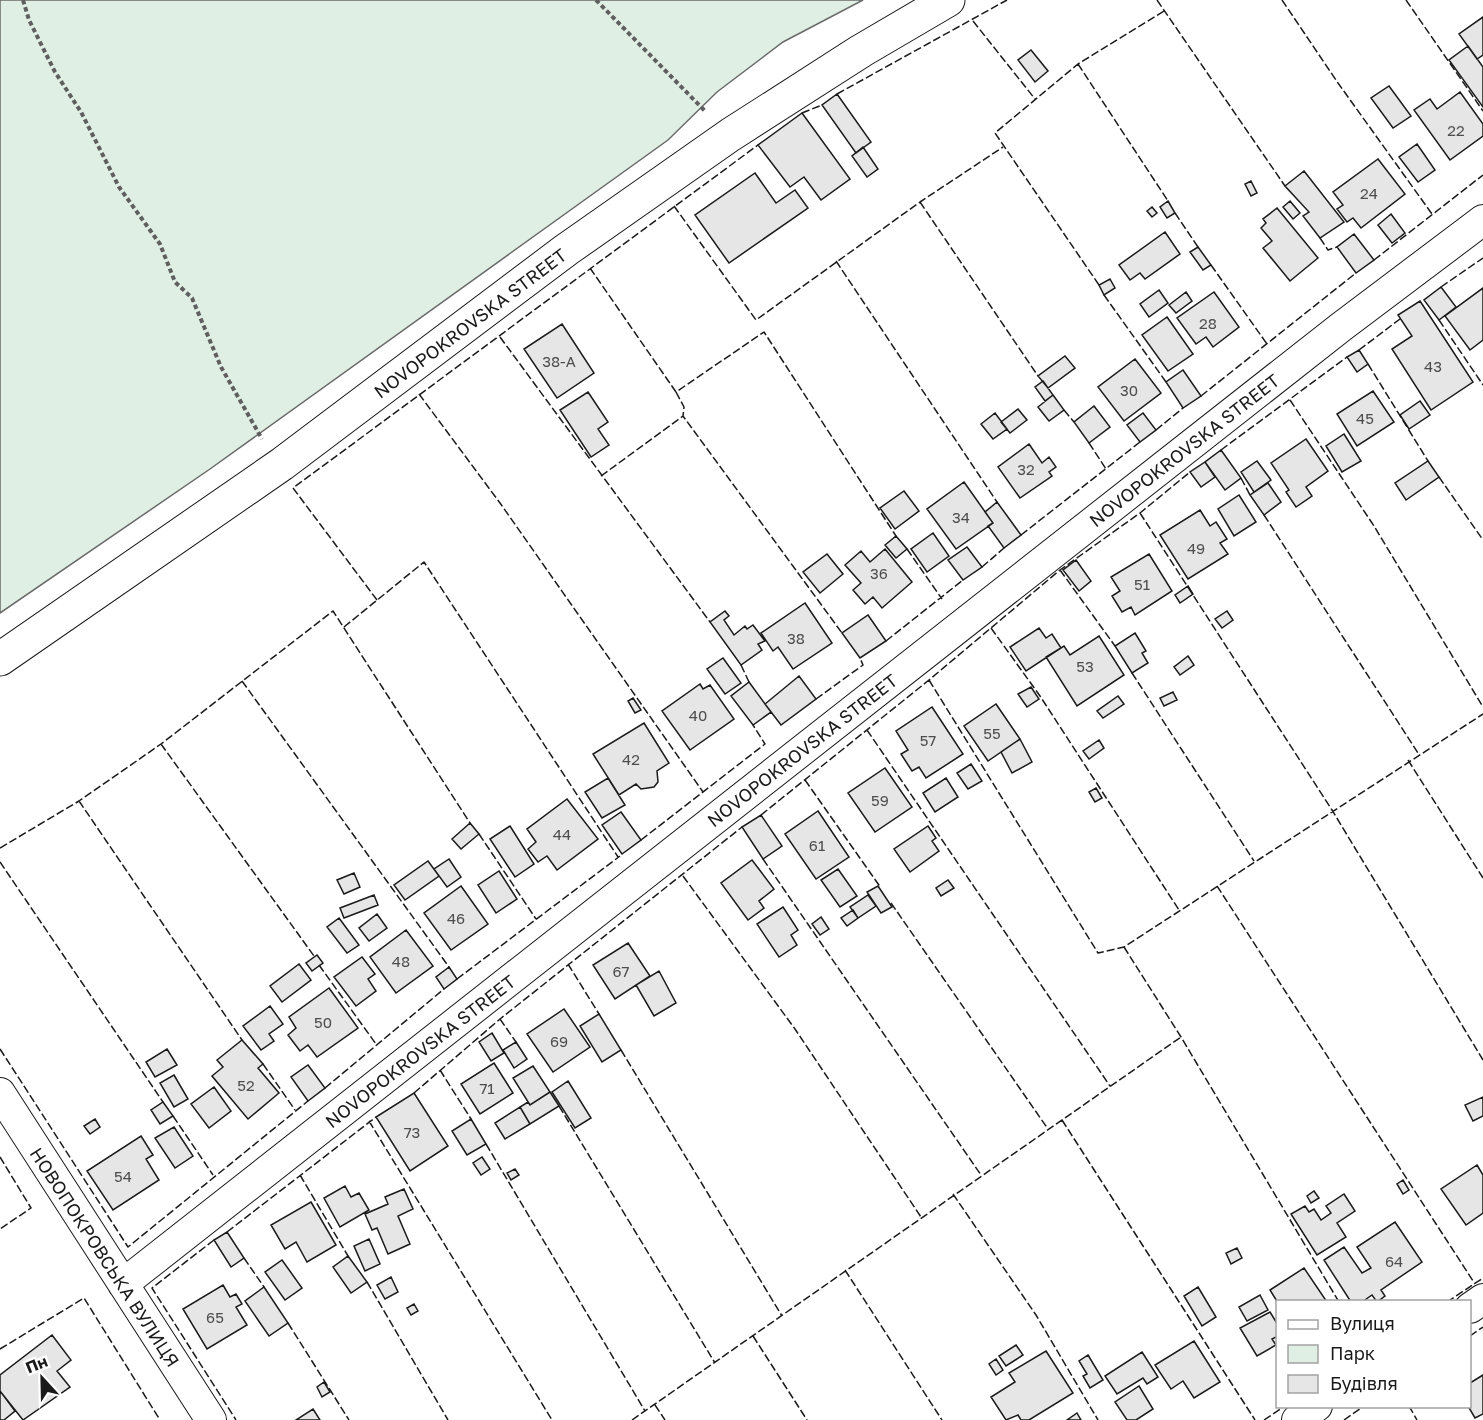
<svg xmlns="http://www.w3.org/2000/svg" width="1483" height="1420" viewBox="0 0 1483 1420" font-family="'Golos Text',sans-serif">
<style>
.green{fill:#e0efe3;stroke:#6a6a6a;stroke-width:1.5}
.building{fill:#e6e6e6;stroke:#1a1a1a;stroke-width:1.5}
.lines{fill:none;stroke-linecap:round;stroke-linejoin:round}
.minor-casing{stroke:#1a1a1a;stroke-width:32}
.tertiary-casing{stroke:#1a1a1a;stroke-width:35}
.path{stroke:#5f5f5f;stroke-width:4;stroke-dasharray:4.5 3;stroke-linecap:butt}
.minor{stroke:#fff;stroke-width:30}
.tertiary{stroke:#fff;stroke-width:33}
.fence{stroke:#1a1a1a;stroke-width:1.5;stroke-dasharray:8 3;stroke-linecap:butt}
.labels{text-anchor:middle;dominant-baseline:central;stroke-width:4.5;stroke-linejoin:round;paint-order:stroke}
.number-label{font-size:15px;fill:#4d4d4d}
.street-label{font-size:18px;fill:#1a1a1a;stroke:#fff}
</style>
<rect width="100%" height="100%" fill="#fff"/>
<path class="green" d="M0 0H863L783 42 717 92 668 140 210 469 0 613Z"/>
<path class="building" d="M1483 17V55L1477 59 1459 34Z
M1468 46 1483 67V107L1449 60Z
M1031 50 1048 71 1035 82 1018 60Z
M1389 86 1411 116 1393 128 1371 98Z
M1460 92 1483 124V136L1450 160 1414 110 1430 99 1437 109Z
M837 94 871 142 856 153 822 105Z
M802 113 850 179 821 200 804 177 790 187 758 145Z
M1417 144 1435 170 1418 182 1399 157Z
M863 147 878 169 867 177 852 156Z
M1378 159 1405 194 1361 228 1353 218 1347 222 1337 209 1343 205 1333 192Z
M1304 171 1344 222 1320 238 1303 216 1309 212 1285 186Z
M755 173 776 203 795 190 808 208 729 263 695 215Z
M1251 181 1257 193 1251 196 1245 184Z
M1168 201 1175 213 1167 218 1160 207Z
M1290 201 1300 213 1293 219 1283 207Z
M1152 207 1157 213 1152 217 1147 211Z
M1277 208 1318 258 1290 281 1263 248 1272 241 1261 228 1266 223 1263 219Z
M1391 214 1405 233 1392 243 1378 225Z
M1165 232 1180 254 1145 279 1140 273 1130 280 1119 265Z
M1354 234 1374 260 1356 273 1337 247Z
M1198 247 1211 265 1203 270 1190 252Z
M1110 279 1115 288 1104 295 1099 285Z
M1441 287 1456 307 1439 320 1424 300Z
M1483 288V340L1470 350 1445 316Z
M1159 290 1168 303 1149 317 1140 304Z
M1186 292 1192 301 1176 313 1169 305Z
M1214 292 1239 327 1213 347 1206 337 1196 344 1177 318Z
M1420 301 1473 382 1431 410 1392 349 1412 336 1398 315Z
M1167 317 1193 354 1168 371 1142 335Z
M562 324 594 373 557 398 524 349Z
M1359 350 1368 364 1357 372 1347 357Z
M1065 356 1075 368 1048 388 1038 376Z
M1135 359 1161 393 1124 421 1098 387Z
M1183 370 1201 396 1183 408 1166 382Z
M1043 381 1053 395 1045 401 1035 387Z
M1373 391 1394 422 1357 446 1337 414Z
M588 392 608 422 598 429 609 445 591 457 560 410Z
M1053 395 1064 410 1049 421 1038 407Z
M1420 401 1430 415 1409 429 1400 415Z
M1094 406 1110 427 1089 443 1074 422Z
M1018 409 1027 420 1010 433 1001 422Z
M995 413 1007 429 993 439 981 424Z
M1143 413 1156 430 1140 442 1127 425Z
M1344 434 1361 461 1342 472 1326 446Z
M1306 439 1328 471 1306 487 1312 496 1296 507 1286 492 1289 490 1271 463Z
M1029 444 1042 463 1049 457 1056 467 1049 472 1052 476 1020 498 998 467Z
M1221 450 1241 478 1225 490 1205 462Z
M1257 461 1271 480 1254 492 1241 472Z
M1428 461 1439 477 1406 500 1395 483Z
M1205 462 1215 477 1201 487 1190 472Z
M964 482 993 523 956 549 927 509Z
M1268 483 1281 502 1264 515 1250 495Z
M904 491 919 511 895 529 880 508Z
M1239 495 1256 522 1234 536 1218 509Z
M997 502 1021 535 1004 548 988 526 993 523 985 512Z
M1200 510 1210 526 1216 522 1227 539 1220 543 1228 554 1188 579 1160 535Z
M933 533 949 556 927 572 911 549Z
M896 536 907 549 896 558 885 545Z
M967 547 982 567 963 580 948 560Z
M885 549 912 582 882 608 873 597 865 604 853 590 861 583 845 565 861 551 870 562Z
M827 554 843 574 820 593 803 572Z
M1149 554 1172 591 1135 615 1131 607 1122 612 1112 596 1120 591 1111 577Z
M1076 560 1091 581 1079 591 1063 570Z
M1188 586 1193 594 1180 603 1175 595Z
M805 603 832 643 793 669 778 647 773 651 761 633Z
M725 611 729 616 724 620 734 635 745 626 747 629 753 625 765 641 758 644 762 650 741 665 710 622Z
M1227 611 1233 620 1222 628 1215 619Z
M868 615 886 641 860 658 842 633Z
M1039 628 1046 638 1052 634 1061 648 1026 671 1010 647Z
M1135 633 1146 651 1142 653 1148 663 1132 673 1115 646Z
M1099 636 1124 675 1077 706 1046 657 1064 646 1070 655Z
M1188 656 1194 665 1180 675 1174 667Z
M723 658 741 683 725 694 707 669Z
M799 676 816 699 781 725 765 704Z
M749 682 771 712 753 725 731 696Z
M700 684 703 689 710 685 734 719 690 750 662 711Z
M1031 687 1039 699 1027 707 1018 694Z
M1173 692 1177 700 1164 706 1160 698Z
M1118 696 1124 704 1103 718 1097 711Z
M633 698 641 710 635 713 628 701Z
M996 704 1020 739 988 761 964 726Z
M932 707 963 754 926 778 919 767 912 771 901 754 908 750 896 731Z
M644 723 669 763 657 771 658 782 654 787 641 789 636 784 619 795 593 754Z
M1020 739 1032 762 1012 773 1001 752Z
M1099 740 1104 748 1089 759 1083 751Z
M971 764 982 781 968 789 957 773Z
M885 768 912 807 875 832 848 793Z
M608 778 625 805 602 818 585 792Z
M946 778 958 797 935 812 923 793Z
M1096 788 1102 798 1095 802 1089 792Z
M567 799 598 839 557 870 547 856 538 862 528 849 536 842 527 829Z
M818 811 849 857 816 879 785 834Z
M621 812 641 840 622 854 602 825Z
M761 815 782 846 763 859 742 827Z
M470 823 479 834 461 849 452 839Z
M510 826 534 864 515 877 490 839Z
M928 826 936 838 932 841 939 851 910 872 894 849Z
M449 859 461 877 447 887 434 869Z
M752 860 774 889 759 901 764 908 748 920 721 883Z
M428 861 439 876 405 900 394 885Z
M838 869 857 896 840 907 821 880Z
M499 871 517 899 496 913 478 885Z
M354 873 360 887 344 894 337 880Z
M948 880 954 888 941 896 936 888Z
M461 886 488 924 451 950 424 913Z
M878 886 892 907 881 913 867 892Z
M374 895 378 905 344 918 340 908Z
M868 895 876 906 858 918 850 907Z
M783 907 798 930 791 935 797 945 779 957 757 924Z
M853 910 858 918 847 926 841 918Z
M377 914 387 928 369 941 359 928Z
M821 917 829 929 820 935 812 924Z
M339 918 359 945 347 953 327 927Z
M406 930 433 966 396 993 370 957Z
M628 943 650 976 615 999 593 965Z
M317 955 323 963 312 971 306 963Z
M362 957 375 974 368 979 376 991 356 1006 334 977Z
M299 964 311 980 282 1002 270 986Z
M449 967 457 979 444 989 436 977Z
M659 971 676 1003 654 1016 636 985Z
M329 988 358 1028 317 1057 308 1045 300 1051 288 1035 296 1028 289 1017Z
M270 1006 283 1024 269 1034 274 1041 261 1050 243 1026Z
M564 1009 590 1047 553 1072 527 1034Z
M599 1014 621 1050 602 1062 580 1026Z
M492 1033 504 1053 491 1061 479 1042Z
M242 1040 263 1064 258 1068 279 1093 248 1119 212 1076 223 1067 217 1060Z
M516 1042 527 1059 514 1068 503 1050Z
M167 1049 177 1065 155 1077 146 1062Z
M494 1063 513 1093 480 1114 461 1084Z
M308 1065 325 1088 308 1101 291 1077Z
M533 1066 550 1092 530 1105 513 1078Z
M174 1075 188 1099 174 1107 160 1083Z
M568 1081 591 1118 575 1128 552 1092Z
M214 1087 231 1111 209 1128 191 1104Z
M550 1092 559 1106 530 1124 520 1107 528 1102 530 1105Z
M414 1093 448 1146 410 1171 376 1117Z
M1483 1097V1116L1473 1121 1465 1105Z
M163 1102 173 1116 160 1124 151 1110Z
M520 1107 530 1124 505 1139 495 1123Z
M95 1119 100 1127 90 1134 84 1126Z
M471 1119 486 1144 467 1155 452 1131Z
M174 1127 193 1156 175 1168 155 1138Z
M141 1136 153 1155 146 1159 159 1180 113 1210 87 1171Z
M482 1157 490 1169 481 1175 473 1163Z
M1477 1165 1483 1175V1213L1466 1225 1441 1189Z
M515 1169 519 1175 511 1180 507 1173Z
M1403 1180 1409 1190 1403 1194 1397 1184Z
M345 1186 351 1197 359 1193 369 1210 340 1227 324 1198Z
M404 1189 413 1209 398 1216 410 1244 388 1254 377 1228 372 1230 365 1214 388 1204 385 1197Z
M1314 1191 1319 1198 1311 1203 1307 1196Z
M1344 1194 1355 1211 1337 1223 1346 1237 1317 1255 1291 1214 1305 1206 1309 1212 1314 1209 1321 1220 1331 1213 1326 1206Z
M311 1202 336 1245 307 1262 296 1242 285 1249 271 1225Z
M1395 1222 1422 1262 1381 1290 1385 1296 1377 1302 1372 1295 1362 1302H1351L1324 1260 1344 1247 1362 1273 1371 1268 1357 1247Z
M227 1232 244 1258 231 1267 214 1240Z
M369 1239 380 1264 365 1271 354 1246Z
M1237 1248 1242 1258 1231 1264 1226 1253Z
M348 1256 367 1282 351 1293 333 1267Z
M282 1260 302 1288 285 1300 265 1272Z
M1304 1268 1327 1302 1278 1303 1270 1290Z
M391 1277 398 1292 385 1299 377 1285Z
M223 1285 230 1297 236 1294 242 1304 236 1307 247 1325 207 1349 183 1309Z
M264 1287 288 1323 269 1336 245 1301Z
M1198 1287 1216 1317 1202 1326 1184 1296Z
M1260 1295 1268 1310 1247 1321 1239 1307Z
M414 1304 418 1311 411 1315 407 1308Z
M1270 1312 1278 1325V1336L1272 1339 1276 1345 1257 1356 1240 1328Z
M52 1335 71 1360 57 1371 70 1387 23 1420 0 1391V1375Z
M1194 1341 1220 1382 1194 1398 1183 1381 1171 1389 1155 1365Z
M1016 1345 1023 1355 1006 1366 999 1356Z
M1046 1351 1073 1393 1029 1420H1021L1018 1415 1006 1420 991 1397 1015 1382 1009 1373Z
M1142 1352 1158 1377 1147 1384 1143 1378 1117 1394 1105 1376Z
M1088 1355 1103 1380 1090 1388 1083 1376 1087 1374 1079 1361Z
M996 1359 1003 1370 996 1375 989 1364Z
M1483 1375V1414L1475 1418 1468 1406 1470 1383Z
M324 1382 330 1392 322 1397 317 1387Z
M1139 1386 1153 1409 1136 1420H1127L1115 1402Z
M0 1391 15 1411 4 1420H0Z
M313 1409 320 1420H296Z
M1077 1413 1081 1420H1067Z"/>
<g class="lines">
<g class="minor-casing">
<path id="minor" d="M0 1093 211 1420
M123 1284 1341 327 1483 220
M1470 1308 1483 1299
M1297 1420 1317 1406"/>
</g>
<g class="tertiary-casing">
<path id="tertiary" d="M0 659 282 464 566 250 730 135 861 51 948 0"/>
</g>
<path class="path" d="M23 0 29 20 55 72 81 112 119 187 160 244 175 282 192 298 221 367 262 439
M596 0 705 111"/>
<use href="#minor" class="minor"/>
<use href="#tertiary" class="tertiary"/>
<path class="fence" d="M1157 0 1285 186
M1282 0 1338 83 1432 214
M1406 0 1483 111
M973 21 1035 99
M1078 64 1168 201
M837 94 1007 0
M802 113 822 105
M920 202 1038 376
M674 206 756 320 920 202 1003 147
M1175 213 1198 247
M1320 238 1328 250 1337 247
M1374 260 1483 175
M836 261 997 502
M1211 265 1267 344
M590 268 676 392 764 332 896 536
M1099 285 995 133 1078 64 1164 11
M1441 287 1483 258
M1104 295 1166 382
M1439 320 1483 385
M500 337 710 622
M1359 350 1400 319
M1368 364 1428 461
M676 392 684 407 683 416 842 633
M419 394 500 503 703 792
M1201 396 1356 273
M1290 400 1374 526 1483 707
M1064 410 1074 422
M1156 430 1183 408
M1089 443 1106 469
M1221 450 1347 357
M601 476 683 416
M1439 477 1483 540
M1241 478 1250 495
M1140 513 1332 810 1483 1060
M1264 515 1418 753
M1021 535 1140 442
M907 549 942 599
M982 567 1004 548
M1060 570 1115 646
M377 600 293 488 758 145
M344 627 424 562 618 857
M991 628 1040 696 1179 910
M886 641 963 580
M741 665 749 682
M1132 673 1254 861
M929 680 1098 953 1124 947 1483 714
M242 681 449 967
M816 699 863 665 860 658
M867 730 1110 1086
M161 744 314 956
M1408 760 1483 878
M805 780 881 888
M79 801 242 1040
M761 815 929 680 1060 570 1140 513 1190 472
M479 834 536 919
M641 840 765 744 753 725
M0 848 79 801 161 744 333 611 470 823
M763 859 981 1175
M0 862 163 1102
M683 876 795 1029 921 1217
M1217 886 1475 1284
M891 903 1048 1129
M1124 947 1181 1037 1339 1302
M568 964 599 1014
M319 965 376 1044
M457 979 620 856
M500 1019 516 1042
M0 1049 128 1247 308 1101
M621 1050 782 1316
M263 1064 295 1110
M440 1070 471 1119
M325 1088 444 989
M414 1093 500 1019 742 827
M559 1106 715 1363
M173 1116 213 1175
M1062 1120 1255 1420
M369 1121 552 1420
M486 1144 645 1411
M0 1157 31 1208 0 1229
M300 1175 348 1256
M953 1194 1036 1315 1098 1420
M227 1232 376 1117
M214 1240 152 1288 236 1420
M244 1258 264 1287
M845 1270 942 1420
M367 1282 448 1420
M1447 1302 1483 1278
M288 1323 349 1420
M753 1336 807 1420
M1470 1336 1483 1327
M0 1349 84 1298 160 1420
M655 1405 665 1420
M1409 1406 1417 1420
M632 1420 1181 1037
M1264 1420 1285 1406
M1344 1420 1364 1406"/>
</g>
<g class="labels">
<g class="number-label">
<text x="1456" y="130">22</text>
<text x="1369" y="193">24</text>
<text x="1208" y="323">28</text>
<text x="559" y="361">38-А</text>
<text x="1433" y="366">43</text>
<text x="1129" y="390">30</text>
<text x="1365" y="418">45</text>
<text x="1026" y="469">32</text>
<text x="961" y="517">34</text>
<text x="1196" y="548">49</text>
<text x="879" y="573">36</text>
<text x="1142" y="584">51</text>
<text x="796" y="638">38</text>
<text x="1085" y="666">53</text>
<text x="698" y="715">40</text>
<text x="992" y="733">55</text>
<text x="928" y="740">57</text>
<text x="631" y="759">42</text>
<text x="880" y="800">59</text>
<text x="562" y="834">44</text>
<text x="817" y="845">61</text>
<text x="456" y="918">46</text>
<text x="401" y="961">48</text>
<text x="621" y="971">67</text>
<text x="323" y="1022">50</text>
<text x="559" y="1041">69</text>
<text x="246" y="1085">52</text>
<text x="487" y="1088">71</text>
<text x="412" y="1132">73</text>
<text x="123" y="1176">54</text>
<text x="1394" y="1261">64</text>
<text x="215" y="1317">65</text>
</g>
<g class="street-label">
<text transform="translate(470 323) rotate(-37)">NOVOPOKROVSKA STREET</text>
<text transform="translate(1184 450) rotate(-38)">NOVOPOKROVSKA STREET</text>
<text transform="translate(802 750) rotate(-38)">NOVOPOKROVSKA STREET</text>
<text transform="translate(420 1051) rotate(-38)">NOVOPOKROVSKA STREET</text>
<text transform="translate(105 1257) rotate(57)">НОВОПОКРОВСЬКА ВУЛИЦЯ</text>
</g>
</g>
<rect x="1276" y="1300" width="195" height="108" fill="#ffffff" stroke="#a3a3a3" stroke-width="1.5"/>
<rect x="1288" y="1320" width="30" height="9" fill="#ffffff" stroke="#a3a3a3" stroke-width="1.5"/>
<text x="1330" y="1330" font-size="18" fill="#1a1a1a">Вулиця</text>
<rect x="1288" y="1345" width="30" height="18" fill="#e0efe3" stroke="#a3a3a3" stroke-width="1.5"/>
<text x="1330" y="1360" font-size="18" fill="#1a1a1a">Парк</text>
<rect x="1288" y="1375" width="30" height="18" fill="#e6e6e6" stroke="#a3a3a3" stroke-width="1.5"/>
<text x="1330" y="1390" font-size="18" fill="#1a1a1a">Будівля</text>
<g transform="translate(42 1378) rotate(338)" stroke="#ffffff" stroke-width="4.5" paint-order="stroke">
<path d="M0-4.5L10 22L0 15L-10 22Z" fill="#1a1a1a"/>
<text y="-9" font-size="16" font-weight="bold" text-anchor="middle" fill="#1a1a1a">Пн</text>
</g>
</svg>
